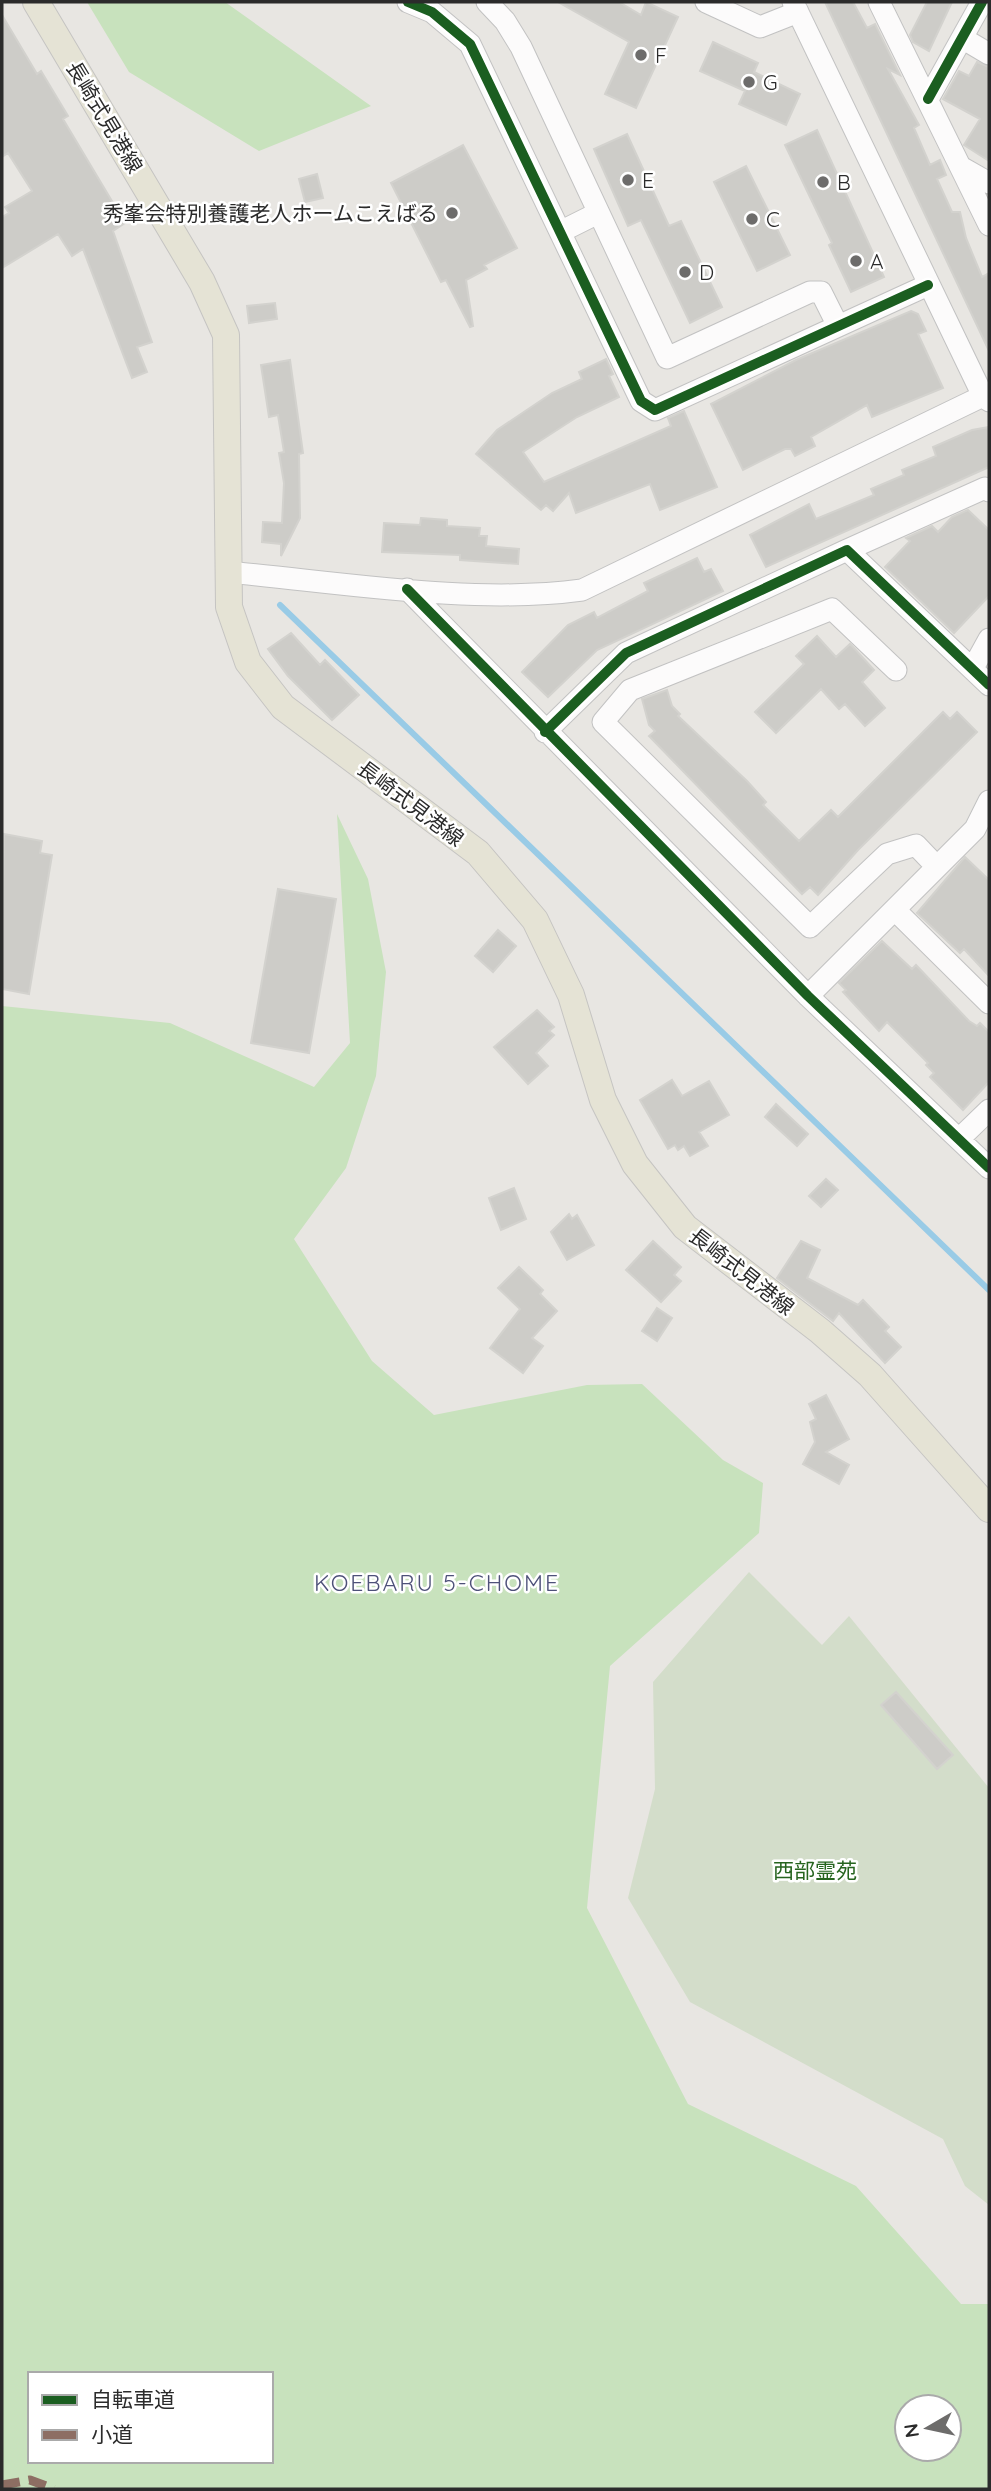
<svg xmlns="http://www.w3.org/2000/svg" width="991" height="2491" viewBox="0 0 991 2491" font-family="Quicksand,'Noto Sans JP',sans-serif">
<style>
.green{fill:#c8e2bd;fill-rule:evenodd}
.cemetery{fill:#d3ddca}
.lines{fill:none;stroke-linecap:round;stroke-linejoin:round}
.stream{stroke:#99cbe6;stroke-width:6}
.building{fill:#cdccc8;stroke:#d3d2ce;stroke-width:2}
.minor-casing{stroke:#c2c2c2;stroke-width:23}
.major-casing{stroke:#c5c4c2;stroke-width:28}
.minor{stroke:#fcfbfb;stroke-width:21}
.major{stroke:#e5e3d5;stroke-width:26}
.quiet{stroke:#8d6e63;stroke-width:9;stroke-dasharray:18 9;stroke-linecap:butt}
.cycleway-casing{stroke:#fff;stroke-width:15}
.cycleway{stroke:#1b5e20;stroke-width:10}
.poi-dot{fill:#6d6c6b;stroke:#fff;stroke-width:2.5}
.labels{text-anchor:middle;dominant-baseline:central;stroke-width:5;stroke-linejoin:round;paint-order:stroke}
.poi-label{font-size:21px;fill:#2b2b2b;stroke:#fff;text-anchor:start}
.street-label{font-size:21px;fill:#2b2b2b;stroke:#fff}
.park-label{font-size:21px;fill:#26641f;stroke:#fff}
.neighbourhood-label{font-size:23px;letter-spacing:2px;fill:#4e5179;stroke:#fff}
</style>
<rect width="100%" height="100%" fill="#e8e6e2"/>
<path class="green" d="M87 2H225L371 106 259 151 129 72Z
M337 814 368 879 386 972 376 1076 346 1168 294 1239 372 1361 434 1415 587 1385 642 1384 723 1460 763 1483 759 1533 610 1666 587 1908 688 2104 856 2186 961 2304H989V2489H2V1006L170 1023 314 1087 350 1043ZM30 2374H271V2461H30ZM907 2407H949V2449H907Z"/>
<path class="cemetery" d="M749 1572 822 1645 849 1616 989 1788V2205L965 2186 943 2139 690 2002 628 1898 655 1789 653 1682Z"/>
<g class="lines">
<path class="stream" d="M280 605 989 1290"/>
</g>
<path class="building" d="M558 2H619L641 15 646 2 678 17 636 108 605 94 629 42Z
M825 2H853L867 28 875 24 900 75 888 69 919 125 914 128 930 165 940 160 946 175 937 179 952 212H960L966 238 982 277 989 273V351Z
M927 2H952L929 51 913 42 910 35Z
M2 15 37 74 41 71 68 116 63 119 125 223 113 231 152 342 137 347 147 372 132 378 83 249 72 256 58 234 2 268V217L9 213 5 207 32 191 8 153 2 157Z
M713 42 758 63 754 72 800 94 786 125 739 104 745 91 700 71Z
M977 62 989 67V161L964 145 980 119 943 99 959 71 969 76Z
M817 130 884 277 851 292 829 245 832 243 785 145Z
M627 134 669 226 681 221 722 307 690 323 641 220 628 226 594 149Z
M463 145 517 248 484 265 487 269 466 280 473 326 470 327 446 280 441 282 391 183Z
M746 166 790 255 757 271 714 182Z
M317 174 323 198 305 202 299 179Z
M275 303 277 319 249 323 247 306Z
M911 311 918 314 926 331 918 334 943 388 872 417 867 405 811 437 815 446 795 456 791 449H785L743 470 711 404 796 360Z
M606 359 613 374 609 376 619 397 577 417 523 452 544 482 671 426 668 418 684 411 717 487 660 510 650 484 576 513 569 493 553 511 546 505 541 510 476 454 497 430 552 393 582 379 579 372Z
M290 360 303 453 299 454 300 518 281 556V544L262 542 263 522 282 523 284 483 279 453 284 452 278 415 269 417 261 365Z
M989 427V467L766 567 750 535 809 504 816 519 874 495 871 489 904 475 902 470 936 456 933 447 972 430Z
M968 510 989 530V596L954 633 885 567 910 541 906 538 932 526 938 532 952 517Z
M421 518 447 520V526L480 528 479 536H487L486 546 519 549 518 564 460 560V555L382 552 384 523 420 525Z
M697 558 704 572 711 569 723 591 597 650 548 697 522 672 568 625 594 612 597 618 648 591 644 583Z
M291 633 320 665 325 660 359 695 332 720 288 676 268 649Z
M817 636 836 657 850 644 853 647 874 670 862 682 885 708 865 726 845 704 839 709 821 689 776 733 755 712 804 664 796 656Z
M667 690 672 706 680 714 678 716 747 781 766 802 763 805 799 841 831 810 838 817 943 712 950 719 957 712 977 732 858 850 818 895 810 887 802 894 649 736 655 731 649 725 642 699Z
M4 834 42 841 40 853 52 855 29 994 2 989Z
M965 857 989 880V976L964 949 960 953 917 913Z
M278 889 336 899 309 1053 251 1043Z
M498 930 516 946 493 972 475 956Z
M882 941 912 969 916 965 969 1021 977 1026 980 1023 989 1032V1082L963 1110 930 1077 934 1073 926 1065 928 1063 887 1022 879 1031 843 992 846 990 839 983Z
M537 1010 554 1027 549 1031 554 1035 536 1053 548 1066 528 1084 494 1047Z
M672 1080 682 1096 709 1081 729 1115 699 1132 708 1146 690 1156 684 1146 678 1150 675 1145 668 1149 640 1100Z
M776 1104 808 1134 797 1146 765 1117Z
M826 1179 838 1190 821 1207 809 1196Z
M514 1188 526 1219 501 1230 489 1198Z
M569 1214 572 1219 577 1215 594 1245 567 1260 551 1232Z
M653 1241 681 1267 674 1275 681 1281 661 1302 626 1270Z
M801 1241 820 1250 807 1278 858 1305 863 1300 889 1327 885 1331 901 1347 885 1363 839 1313 833 1321 777 1278Z
M519 1267 543 1290 540 1294 557 1311 532 1338 543 1346 523 1373 490 1348 520 1309 498 1288Z
M657 1308 672 1318 657 1341 642 1331Z
M826 1395 849 1439 826 1452 849 1465 839 1484 803 1464 815 1442 810 1422 816 1419 809 1404Z
M896 1692 953 1755 937 1769 881 1705Z"/>
<g class="lines">
<g class="minor-casing">
<path id="minor" d="M408 2 432 12 470 44 641 401 655 410 928 285
M487 2 505 21 521 47 667 358 810 292H821L838 326
M706 2 760 27 798 12
M793 2 983 396 989 401
M879 2 989 225
M962 38 989 54
M928 99 982 2
M961 167 989 183
M560 232 598 213
M847 550 985 488 989 491
M227 572C338 582 473 605 582 590L983 396
M407 589 808 996 989 1168
M973 668 989 639
M896 670 832 609 630 690 603 722 810 927 887 854 916 845 937 867
M545 732 626 653 847 550 989 685
M895 910 989 1003
M808 996 975 829 989 801
M959 1139 989 1110"/>
</g>
<g class="major-casing">
<path id="major" d="M36 2 202 282 226 335 229 607 248 662 283 707 478 853 535 920 571 995 603 1100 635 1164 685 1227 820 1331 870 1375 989 1509"/>
</g>
<use href="#minor" class="minor"/>
<use href="#major" class="major"/>
<path class="quiet" d="M2 2485 30 2480 54 2489"/>
<g class="cycleway-casing">
<path id="cycleway" d="M408 2 432 12 470 44 641 401 655 410 928 285
M928 99 982 2
M407 589 808 996 989 1168
M545 732 626 653 847 550 989 685"/>
</g>
<use href="#cycleway" class="cycleway"/>
</g>
<g class="poi-dot">
<circle cx="641" cy="55" r="7"/>
<circle cx="749" cy="82" r="7"/>
<circle cx="628" cy="180" r="7"/>
<circle cx="823" cy="182" r="7"/>
<circle cx="452" cy="213" r="7"/>
<circle cx="752" cy="219" r="7"/>
<circle cx="856" cy="261" r="7"/>
<circle cx="685" cy="272" r="7"/>
</g>
<g class="labels">
<g class="poi-label">
<text x="655" y="55">F</text>
<text x="763" y="82">G</text>
<text x="642" y="180">E</text>
<text x="837" y="182">B</text>
<text x="438" y="213" text-anchor="end">秀峯会特別養護老人ホームこえばる</text>
<text x="766" y="219">C</text>
<text x="870" y="261">A</text>
<text x="699" y="272">D</text>
</g>
<g class="street-label">
<text transform="translate(105 117) rotate(59)">長崎式見港線</text>
<text transform="translate(411 803) rotate(37)">長崎式見港線</text>
<text transform="translate(742 1271) rotate(38)">長崎式見港線</text>
</g>
<g class="park-label">
<text x="815" y="1870">西部霊苑</text>
</g>
<g class="neighbourhood-label">
<text x="437" y="1582">KOEBARU 5-CHOME</text>
</g>
</g>
<rect width="991" height="2491" fill="none" stroke="#2b2b2b" stroke-width="7"/>
<rect x="28" y="2372" width="245" height="91" fill="#ffffff" stroke="#aaaaaa" stroke-width="2"/>
<rect x="42" y="2395" width="35" height="10" fill="#1b5e20" stroke="#aaaaaa" stroke-width="2"/>
<text x="91" y="2407" font-size="21" fill="#2b2b2b">自転車道</text>
<rect x="42" y="2430" width="35" height="10" fill="#8d6e63" stroke="#aaaaaa" stroke-width="2"/>
<text x="91" y="2442" font-size="21" fill="#2b2b2b">小道</text>
<g transform="translate(928 2428) rotate(261)"><circle r="33" fill="#ffffff" stroke="#aaaaaa" stroke-width="2"/>
<path d="M0-5L12 26L0 18L-12 26Z" fill="#6d6c6b"/>
<text y="-10" font-size="19" font-weight="bold" text-anchor="middle" fill="#2b2b2b">N</text>
</g>
</svg>
